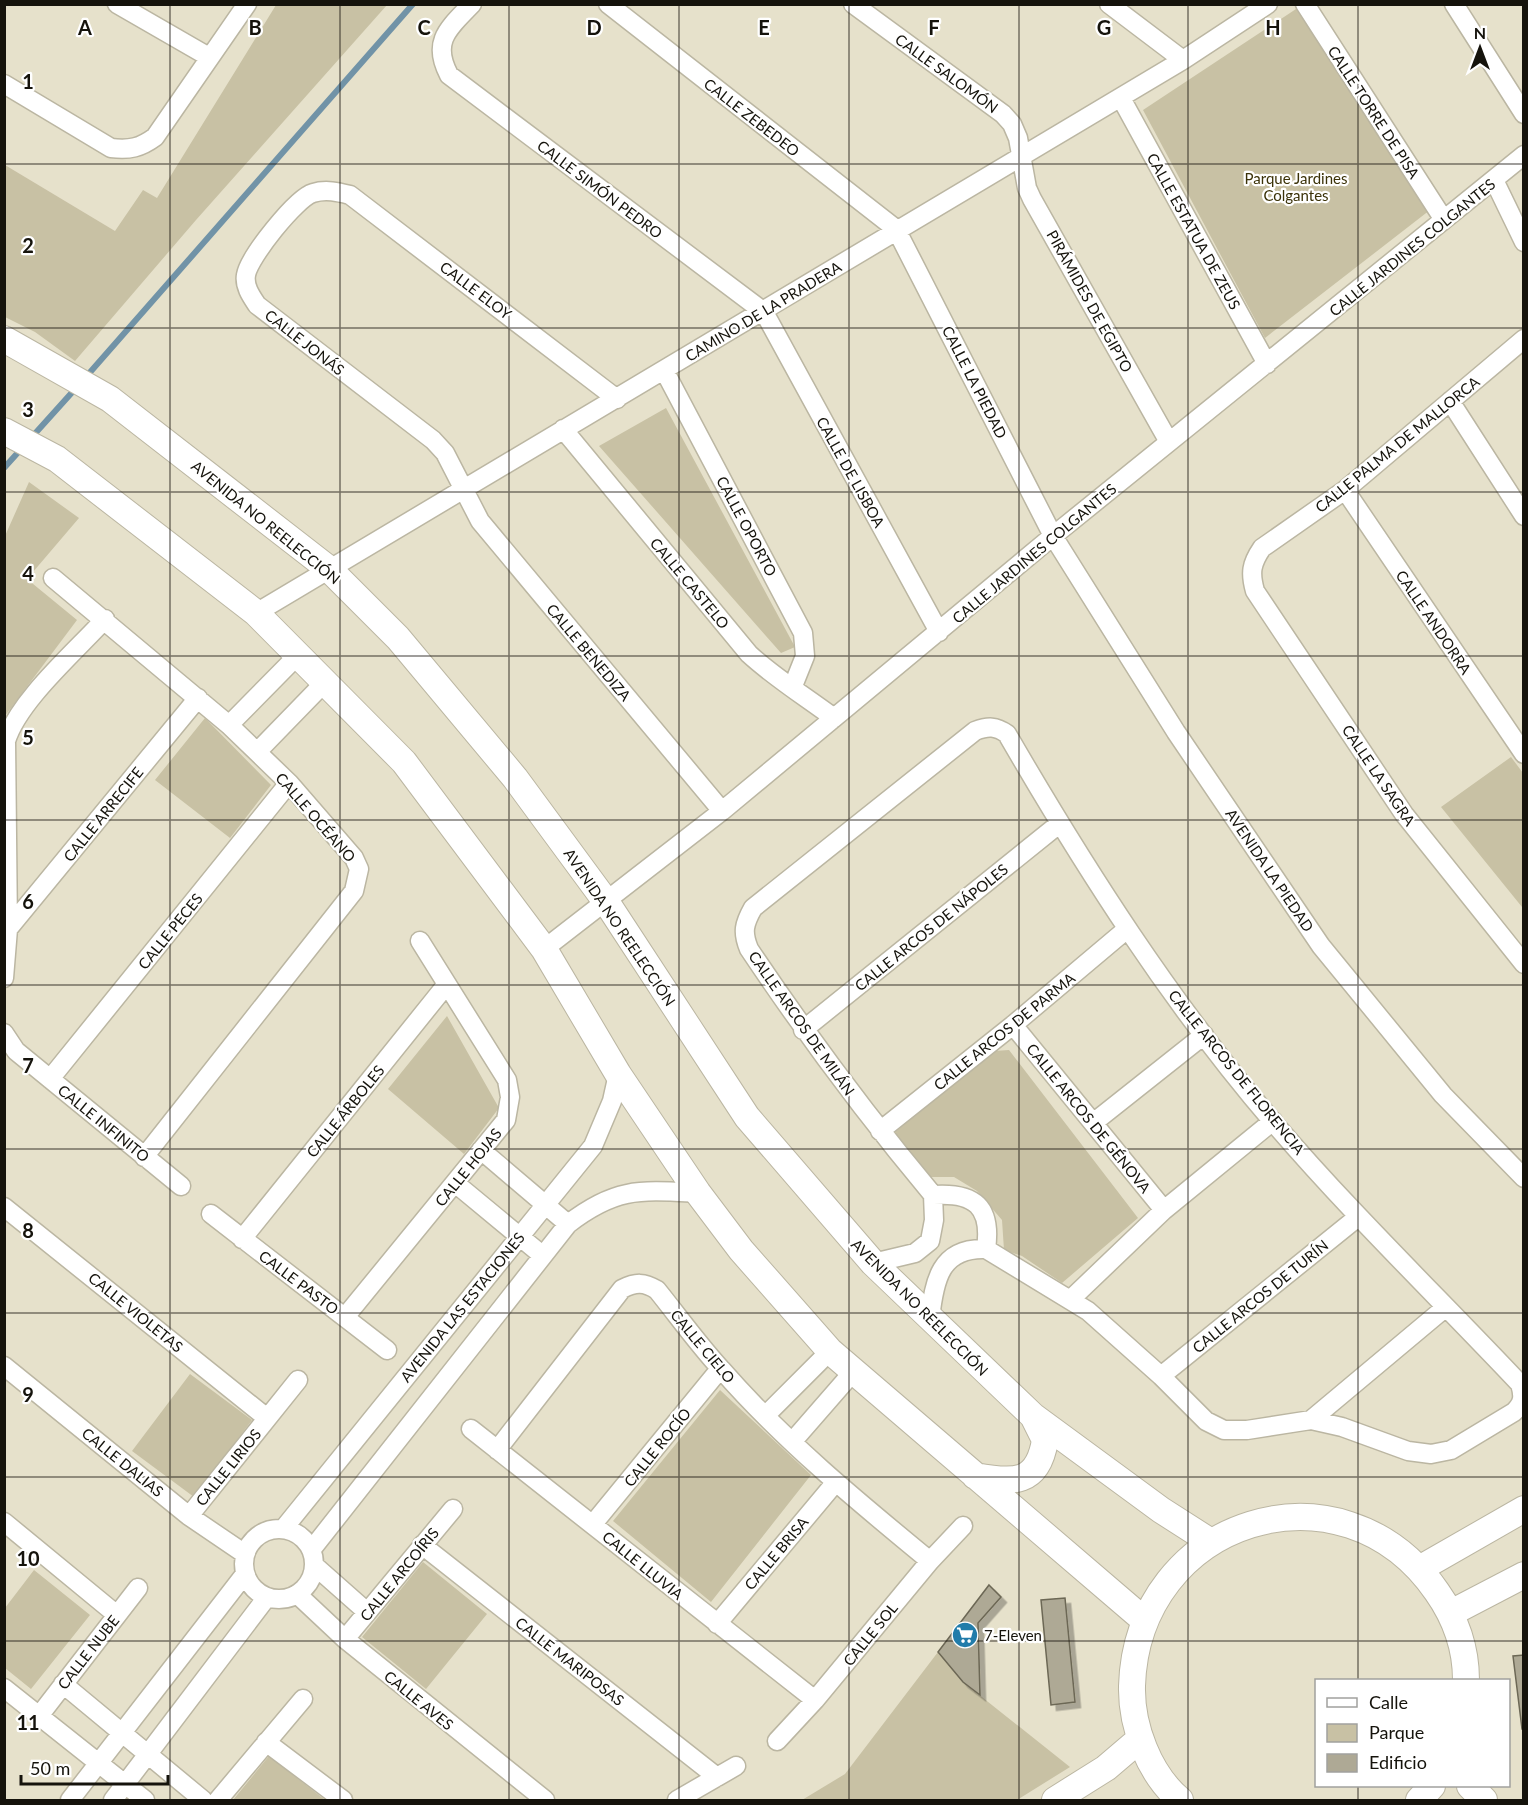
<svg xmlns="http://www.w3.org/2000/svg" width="1528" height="1805" viewBox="0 0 1528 1805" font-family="Lato,sans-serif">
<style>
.green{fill:#c8c1a4}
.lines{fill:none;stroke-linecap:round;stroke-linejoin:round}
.stream{stroke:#7193a7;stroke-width:6}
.building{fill:#aea995;stroke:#6c6755;stroke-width:1.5;filter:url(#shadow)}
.minor-casing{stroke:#bbb6a2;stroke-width:21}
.secondary-casing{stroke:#bbb6a2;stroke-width:28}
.minor{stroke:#fff;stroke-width:18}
.secondary{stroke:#fff;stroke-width:26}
.grid{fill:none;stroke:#15130c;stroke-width:1.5;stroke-opacity:0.55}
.labels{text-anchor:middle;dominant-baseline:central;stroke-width:4.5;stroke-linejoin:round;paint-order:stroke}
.street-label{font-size:15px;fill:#15130c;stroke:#fff}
.park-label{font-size:15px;fill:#3b3208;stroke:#fff}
.poi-label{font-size:15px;fill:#15130c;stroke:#fff;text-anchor:start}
.grid-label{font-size:20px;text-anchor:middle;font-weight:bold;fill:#15130c;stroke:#fff;stroke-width:4.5;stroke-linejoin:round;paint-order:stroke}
</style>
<defs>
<filter id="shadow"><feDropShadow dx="5.5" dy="5.5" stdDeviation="0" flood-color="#0004"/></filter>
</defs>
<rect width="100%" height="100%" fill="#e6e1cb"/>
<path class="green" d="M276 5H387L196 220 75 361 35 332 5 317V165L115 231 143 190 157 198Z
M1296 9 1430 210 1265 338 1143 110Z
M666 408 795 647 781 653 599 446Z
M29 482 79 518 27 579 77 620 5 716V536Z
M205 718 271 785 230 838 155 780Z
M1511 757 1523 773 1522 907 1441 807Z
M447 1016 499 1108 464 1154 388 1089Z
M1009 1050 1138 1218 1062 1283 1022 1256 1004 1250 1002 1220 977 1191 954 1177H928L894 1133 994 1051Z
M190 1374 252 1420 194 1497 132 1451Z
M720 1390 811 1475 711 1602 613 1521Z
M423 1562 487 1614 426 1689 362 1637Z
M34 1570 90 1615 31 1689 5 1668V1608Z
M938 1652 963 1682 1070 1767 1017 1800H802L845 1774Z
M269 1756 325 1800H233Z"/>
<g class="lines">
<path class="stream" d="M85 378 413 4
M31 438 76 388
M4 468 22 448"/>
</g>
<path class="building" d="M989 1585 1001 1597 978 1623 980 1695 963 1682 938 1652Z
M1065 1598 1075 1702 1051 1705 1041 1600Z
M1524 1655V1729H1522L1513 1656Z"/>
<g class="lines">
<g class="minor-casing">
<path id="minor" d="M117 4 209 57
M472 4C449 28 431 41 449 75L764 312 939 632
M608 4 896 229 1053 536 1176 732 1321 946 1443 1095 1524 1178
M853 4 1003 114 1012 124 1018 138 1027 188 1032 199 1169 442
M1109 4 1183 60
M1305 4 1444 220
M1454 4 1524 114
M4 84 111 148C130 150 140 148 155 137L247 4
M1121 98 1267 364
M1494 180 1524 242
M1524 339 1345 490 1262 548C1251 564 1250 573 1255 591L1404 814 1524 964
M664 370 803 633 805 656 793 686
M617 399 350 195C338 192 326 189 313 193 296 198 249 257 246 275 244 286 251 296 257 305L433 440 445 453 480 521 722 811
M1450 401 1524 516
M563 429 749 654C775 678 806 697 834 718
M1345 490 1524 754
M53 578 229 725 289 783 354 858 359 869 354 891 144 1157
M256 613 1183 60 1268 4
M229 725 298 655
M257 752 326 681
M8 929 198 698
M544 949 722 811 1053 536 1524 155
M4 978 8 929 6 741C18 701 76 651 105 619
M1013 1025 1164 1210
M803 1030 1059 824
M4 1033 16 1051 181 1186
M50 1079 289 783
M1093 1123 1204 1035
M880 1131 1013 1025 1127 929
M481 1150 568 1224
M455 1183 542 1255
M933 1195C975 1192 992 1207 986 1249
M4 1207 267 1418
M211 1214 387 1350
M242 1239 447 984
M873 1263 915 1253 930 1241 934 1220 933 1195
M1071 1299 1164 1210 1273 1121
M345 1317 506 1120 510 1097 507 1080 420 941
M930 1319C934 1281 940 1247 986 1249L1088 1311 1161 1376 1206 1421 1224 1430H1247L1311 1420 1342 1427 1408 1451 1431 1454 1451 1450 1514 1412C1523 1403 1524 1397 1520 1384 1438 1297 1352 1214 1274 1123 1171 1003 1086 870 1007 734 996 726 988 726 975 731L753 908C744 924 742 932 749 949 806 1034 867 1116 933 1195
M4 1366 189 1516 245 1554
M1161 1376 1358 1217
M765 1416 830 1351
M1311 1420 1446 1307
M471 1429 815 1700
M792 1442 853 1372
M497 1450 622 1289C636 1282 644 1282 657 1290 678 1316 698 1344 721 1369 783 1440 857 1501 930 1561
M189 1516 298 1380
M4 1522 117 1615
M593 1524 720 1369
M284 1528 593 1146 612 1101 618 1074
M244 1564a35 35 0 1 1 70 0a35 35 0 1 1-70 0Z
M422 1545 717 1777
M312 1549 568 1224C616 1187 640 1190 698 1193
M315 1566 367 1612
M297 1594 345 1639 545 1800
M717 1624 835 1483
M345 1639 453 1509
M63 1684 203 1800
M4 1688 145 1800
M39 1716 138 1588
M777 1741 815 1700 930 1561 963 1526
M266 1742 343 1800
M70 1800 245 1574
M113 1800 267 1597
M218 1800 303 1699
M677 1800 736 1766"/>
</g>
<g class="secondary-casing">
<path id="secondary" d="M4 339 110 399 329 569 398 638 515 778 607 903 747 1117 873 1263 1033 1416 1161 1510 1211 1542
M4 431 57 459 256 613 404 762 544 949 618 1074 698 1193 741 1250 830 1351 1144 1620
M975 1476C1013 1483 1038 1485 1045 1440L1033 1416
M1421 1568 1524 1509
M1451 1613 1524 1575
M1470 1786 1484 1800
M1055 1800 1106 1768 1140 1739
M1180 1800C1149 1774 1131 1726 1132 1686 1137 1519 1342 1454 1437 1592 1456 1619 1466 1647 1466 1680
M1419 1800 1432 1786"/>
</g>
<use href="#minor" class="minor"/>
<use href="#secondary" class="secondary"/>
</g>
<path class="grid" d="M170 4V1800M340 4V1800M509 4V1800M679 4V1800M849 4V1800M1019 4V1800M1188 4V1800M1358 4V1680M4 164H1524M4 328H1524M4 492H1524M4 656H1524M4 820H1524M4 985H1524M4 1149H1524M4 1313H1524M4 1477H1524M4 1641H1524M1358 1786V1800"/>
<defs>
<g id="supermarket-disc" transform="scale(1.35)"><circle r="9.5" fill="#217caa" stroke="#fff"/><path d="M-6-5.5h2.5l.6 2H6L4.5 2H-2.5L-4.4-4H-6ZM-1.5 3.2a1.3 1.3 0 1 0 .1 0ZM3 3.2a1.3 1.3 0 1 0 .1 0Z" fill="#fff"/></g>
</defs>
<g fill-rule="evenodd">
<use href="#supermarket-disc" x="965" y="1635"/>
</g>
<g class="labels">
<g class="street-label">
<text transform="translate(947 73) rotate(36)">CALLE SALOMÓN</text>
<text transform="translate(1374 112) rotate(57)">CALLE TORRE DE PISA</text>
<text transform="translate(752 117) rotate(38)">CALLE ZEBEDEO</text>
<text transform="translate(600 189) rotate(37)">CALLE SIMÓN PEDRO</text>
<text transform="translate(1194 231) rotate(61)">CALLE ESTATUA DE ZEUS</text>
<text transform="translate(1412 247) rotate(-39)">CALLE JARDINES COLGANTES</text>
<text transform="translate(476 290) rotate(37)">CALLE ELOY</text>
<text transform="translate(1090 301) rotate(61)">PIRÁMIDES DE EGIPTO</text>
<text transform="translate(763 311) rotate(-31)">CAMINO DE LA PRADERA</text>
<text transform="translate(305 342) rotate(38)">CALLE JONÁS</text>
<text transform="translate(975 382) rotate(63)">CALLE LA PIEDAD</text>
<text transform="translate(1397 444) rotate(-39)">CALLE PALMA DE MALLORCA</text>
<text transform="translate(851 472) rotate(61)">CALLE DE LISBOA</text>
<text transform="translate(266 522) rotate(39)">AVENIDA NO REELECCIÓN</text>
<text transform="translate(747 526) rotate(62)">CALLE OPORTO</text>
<text transform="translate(1034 553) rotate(-40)">CALLE JARDINES COLGANTES</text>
<text transform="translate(690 583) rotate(50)">CALLE CASTELO</text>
<text transform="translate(1434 622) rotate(56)">CALLE ANDORRA</text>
<text transform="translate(589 652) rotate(50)">CALLE BENEDIZA</text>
<text transform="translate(1379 775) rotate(56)">CALLE LA SAGRA</text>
<text transform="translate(103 814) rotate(-51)">CALLE ARRECIFE</text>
<text transform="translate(316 817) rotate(49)">CALLE OCÉANO</text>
<text transform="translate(1270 870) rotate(56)">AVENIDA LA PIEDAD</text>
<text transform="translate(620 927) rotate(56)">AVENIDA NO REELECCIÓN</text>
<text transform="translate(931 927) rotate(-39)">CALLE ARCOS DE NÁPOLES</text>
<text transform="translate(170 931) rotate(-51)">CALLE PECES</text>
<text transform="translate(802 1023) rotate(55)">CALLE ARCOS DE MILÁN</text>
<text transform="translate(1004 1031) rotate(-39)">CALLE ARCOS DE PARMA</text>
<text transform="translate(1237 1072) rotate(51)">CALLE ARCOS DE FLORENCIA</text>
<text transform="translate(345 1111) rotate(-51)">CALLE ÁRBOLES</text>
<text transform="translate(1089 1118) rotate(51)">CALLE ARCOS DE GÉNOVA</text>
<text transform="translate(104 1123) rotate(39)">CALLE INFINITO</text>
<text transform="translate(468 1167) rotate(-51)">CALLE HOJAS</text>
<text transform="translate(299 1282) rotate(37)">CALLE PASTO</text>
<text transform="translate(1260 1296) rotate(-39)">CALLE ARCOS DE TURÍN</text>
<text transform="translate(462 1307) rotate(-51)">AVENIDA LAS ESTACIONES</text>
<text transform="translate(920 1307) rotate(45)">AVENIDA NO REELECCIÓN</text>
<text transform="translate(136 1312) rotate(39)">CALLE VIOLETAS</text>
<text transform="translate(703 1346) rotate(50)">CALLE CIELO</text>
<text transform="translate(657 1447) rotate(-51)">CALLE ROCÍO</text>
<text transform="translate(123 1462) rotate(39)">CALLE DALIAS</text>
<text transform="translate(228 1467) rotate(-51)">CALLE LIRIOS</text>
<text transform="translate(776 1553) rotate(-50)">CALLE BRISA</text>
<text transform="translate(643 1565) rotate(39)">CALLE LLUVIA</text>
<text transform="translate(399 1574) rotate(-51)">CALLE ARCOÍRIS</text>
<text transform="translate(870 1634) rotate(-51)">CALLE SOL</text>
<text transform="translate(88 1652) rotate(-52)">CALLE NUBE</text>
<text transform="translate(570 1661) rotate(38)">CALLE MARIPOSAS</text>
<text transform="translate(419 1700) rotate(39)">CALLE AVES</text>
</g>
<g class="park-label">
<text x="1296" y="178">Parque Jardines<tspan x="1296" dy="17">Colgantes</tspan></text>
</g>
<g class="poi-label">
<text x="984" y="1635">7-Eleven</text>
</g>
</g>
<g class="grid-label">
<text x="85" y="35">A</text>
<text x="255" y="35">B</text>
<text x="424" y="35">C</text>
<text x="594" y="35">D</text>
<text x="764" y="35">E</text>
<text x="934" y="35">F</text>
<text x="1104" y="35">G</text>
<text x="1273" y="35">H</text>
<text x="28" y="89">1</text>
<text x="28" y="253">2</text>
<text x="28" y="417">3</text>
<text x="28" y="581">4</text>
<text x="28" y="745">5</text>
<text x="28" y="909">6</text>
<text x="28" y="1073">7</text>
<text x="28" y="1238">8</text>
<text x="28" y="1402">9</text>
<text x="28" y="1566">10</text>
<text x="28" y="1730">11</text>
</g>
<rect width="1528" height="1805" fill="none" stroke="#15130c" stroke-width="12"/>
<rect x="1315" y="1679" width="195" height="108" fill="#ffffff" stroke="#a1a19e" stroke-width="1.5"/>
<rect x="1327" y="1698" width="30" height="9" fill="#ffffff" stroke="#a1a19e" stroke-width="1.5"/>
<text x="1369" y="1709" font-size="18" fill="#15130c">Calle</text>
<rect x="1327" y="1724" width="30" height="18" fill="#c8c1a4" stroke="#a1a19e" stroke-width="1.5"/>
<text x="1369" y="1739" font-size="18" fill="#15130c">Parque</text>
<rect x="1327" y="1754" width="30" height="18" fill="#aea995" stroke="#a1a19e" stroke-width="1.5"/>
<text x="1369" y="1769" font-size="18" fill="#15130c">Edificio</text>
<g transform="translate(1480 48)" stroke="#ffffff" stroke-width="4.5" paint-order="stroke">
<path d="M0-4.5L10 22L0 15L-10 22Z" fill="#15130c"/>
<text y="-9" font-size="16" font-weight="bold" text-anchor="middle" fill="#15130c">N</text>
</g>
<path d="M21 1775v9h147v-9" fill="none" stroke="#15130c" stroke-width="3"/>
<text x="30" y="1775" font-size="18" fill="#15130c" stroke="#ffffff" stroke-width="4.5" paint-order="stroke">50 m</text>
</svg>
